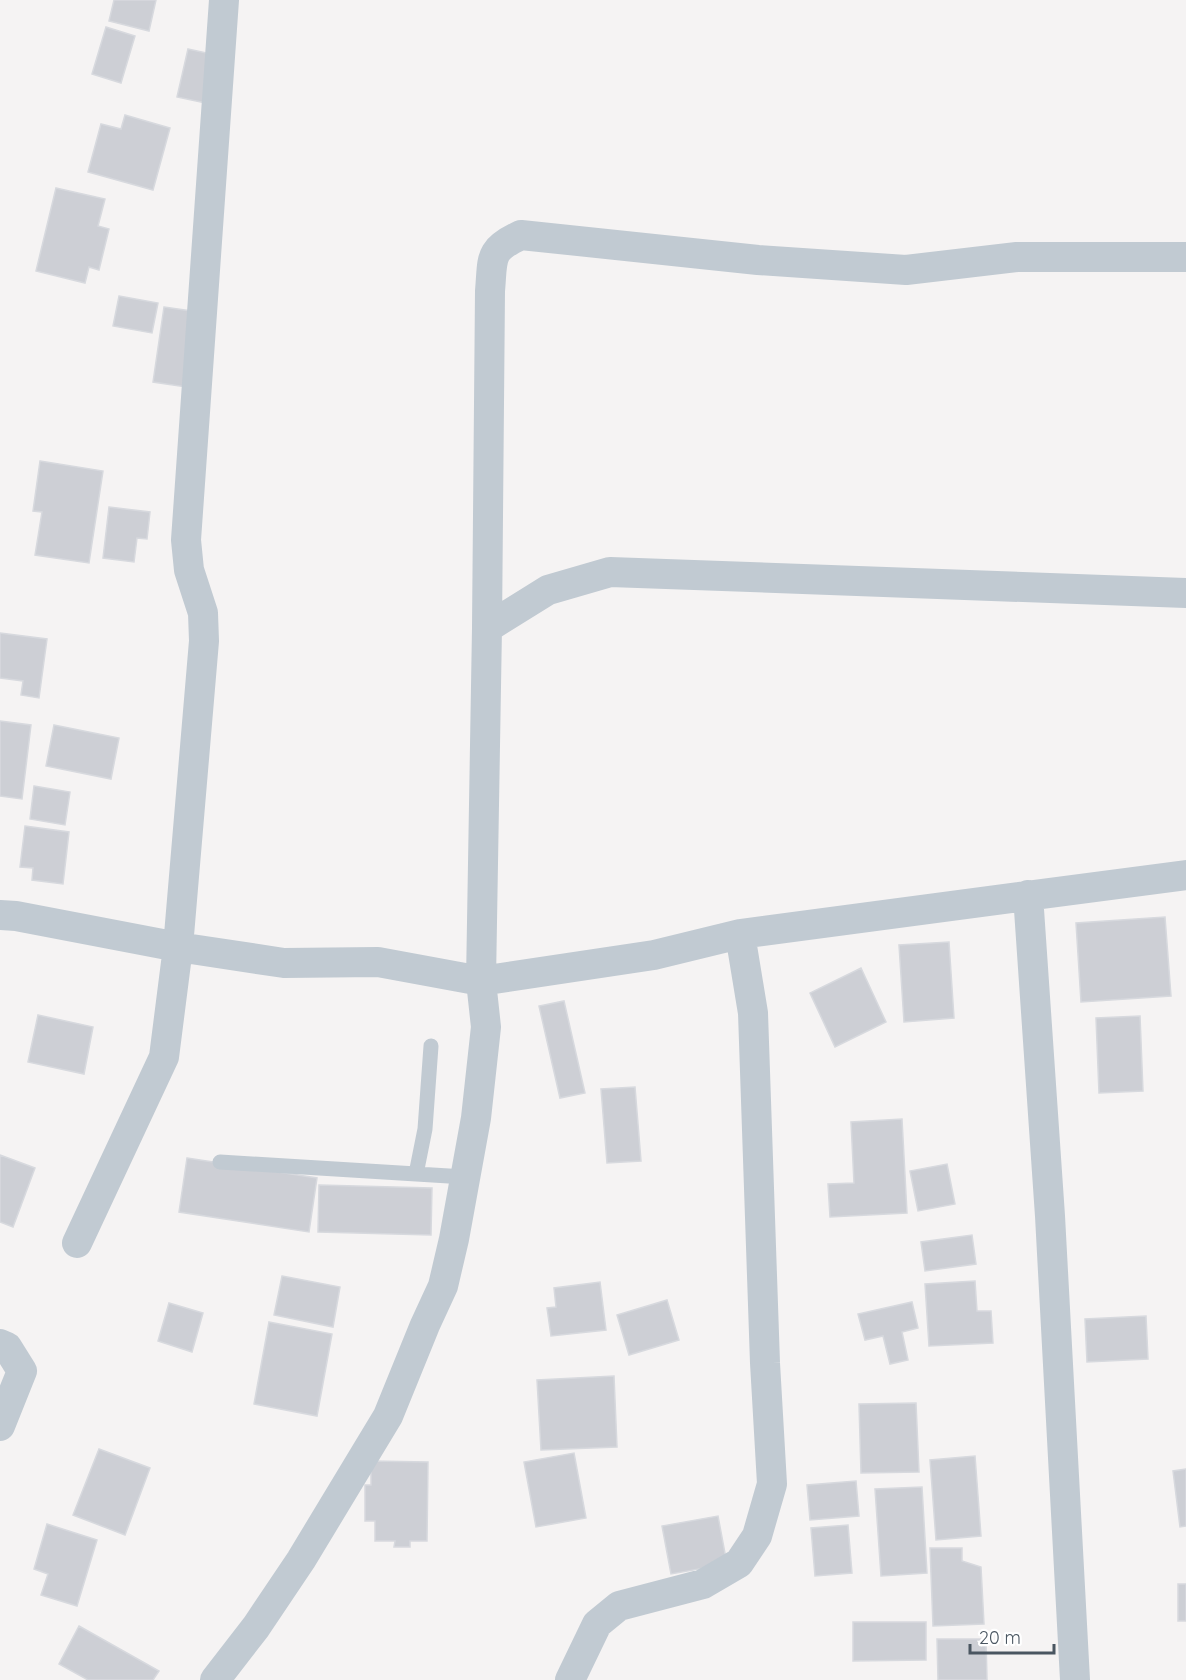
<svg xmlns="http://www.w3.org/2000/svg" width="1186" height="1680" viewBox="0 0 1186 1680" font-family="Quicksand,sans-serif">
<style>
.building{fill:#cdcfd5;stroke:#d7d9de;stroke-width:1.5}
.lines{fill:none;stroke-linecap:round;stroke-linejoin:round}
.service{stroke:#c1cad2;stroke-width:15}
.minor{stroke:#c1cad2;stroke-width:30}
</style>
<rect width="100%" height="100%" fill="#f5f3f3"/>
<path class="building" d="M114 0H156L149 31 109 21Z
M106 27 135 36 121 83 92 74Z
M188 49 216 55 206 103 177 97Z
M125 115 170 128 153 190 88 172 101 124 121 129Z
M56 188 105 199 98 226 109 229 99 270 89 267 85 283 36 271Z
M119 296 158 303 152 333 113 326Z
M164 307 198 312 186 387 153 382Z
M40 461 103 471 89 563 35 555 42 512 33 511Z
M109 507 150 512 147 539 137 538 134 562 103 558Z
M0 633 47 639 39 698 21 695 23 681 0 678Z
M0 721 31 725 22 799 0 796Z
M54 725 119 738 111 779 46 766Z
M34 786 70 792 65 825 30 819Z
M25 826 69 832 63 884 32 880 33 868 20 867Z
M1165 917 1171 996 1081 1002 1076 923Z
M949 942 954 1018 904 1022 899 945Z
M861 968 886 1022 835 1047 810 993Z
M564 1001 585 1093 560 1098 539 1006Z
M38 1015 93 1027 84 1074 28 1062Z
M1140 1016 1143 1091 1099 1093 1096 1018Z
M635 1087 641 1161 607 1163 601 1089Z
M902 1119 907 1213 830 1217 828 1184 854 1183 851 1122Z
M0 1155 35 1168 13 1227 0 1222Z
M187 1158 317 1178 309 1232 179 1212Z
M947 1164 955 1204 918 1211 910 1171Z
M319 1185 432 1188 431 1235 318 1232Z
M972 1235 976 1264 925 1271 921 1242Z
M282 1276 340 1287 333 1327 274 1315Z
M975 1281 977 1311H991L993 1343 929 1346 925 1284Z
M600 1282 606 1330 551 1336 547 1308 556 1307 554 1288Z
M667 1300 679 1340 629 1355 617 1315Z
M912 1302 918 1328 902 1332 908 1360 890 1364 883 1336 865 1340 858 1314Z
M169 1303 203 1313 192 1352 158 1341Z
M1146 1316 1148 1359 1087 1362 1085 1319Z
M269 1322 332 1334 317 1416 254 1404Z
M614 1376 617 1447 541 1450 537 1380Z
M916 1403 919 1472 861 1473 859 1404Z
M99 1449 150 1468 125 1535 73 1515Z
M574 1453 586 1518 536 1527 524 1462Z
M975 1456 981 1536 936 1540 930 1460Z
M371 1461 428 1462 427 1541H410V1547H394L395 1541H375V1521H365V1485H371Z
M1186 1469V1526L1180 1527 1173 1471Z
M856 1481 859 1516 810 1520 807 1485Z
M922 1487 927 1573 881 1576 875 1489Z
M718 1516 727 1564 671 1574 662 1526Z
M47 1524 97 1540 77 1606 41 1595 48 1574 34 1569Z
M848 1525 852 1573 815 1576 811 1528Z
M930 1548H962V1561L981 1567 984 1624 933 1626Z
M1178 1584H1186V1621H1178Z
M853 1622H926V1660L853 1661Z
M79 1626 159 1671 153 1680H88L59 1664Z
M937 1639H986L987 1680H938Z"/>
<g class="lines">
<path class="service" d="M220 1162 465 1177
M416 1174 425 1129 431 1046"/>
<path class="minor" d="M487 628 548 590 610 572 1186 593
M1028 895 1050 1216 1075 1680
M0 915 16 916 178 947 284 963 378 962 481 981 654 955 740 934 1186 875
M77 1243 164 1057 178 947 204 641 203 613 189 570 186 540 224 0
M0 1344 7 1347 22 1371 0 1426
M215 1680 256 1627 301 1560 388 1416 425 1325 443 1286 454 1239 476 1118 486 1027 481 981 487 628 490 291C493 258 488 250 521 235L758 260 906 270 1017 257H1186
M570 1680 597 1624 619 1606 703 1584 739 1563 757 1536 772 1484 765 1363 753 1013 740 934"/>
</g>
<path d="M970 1644v9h84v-9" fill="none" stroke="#4a5661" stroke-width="3"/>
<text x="979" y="1644" font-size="18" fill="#4a5661" stroke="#ffffff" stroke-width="4.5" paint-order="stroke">20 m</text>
</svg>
